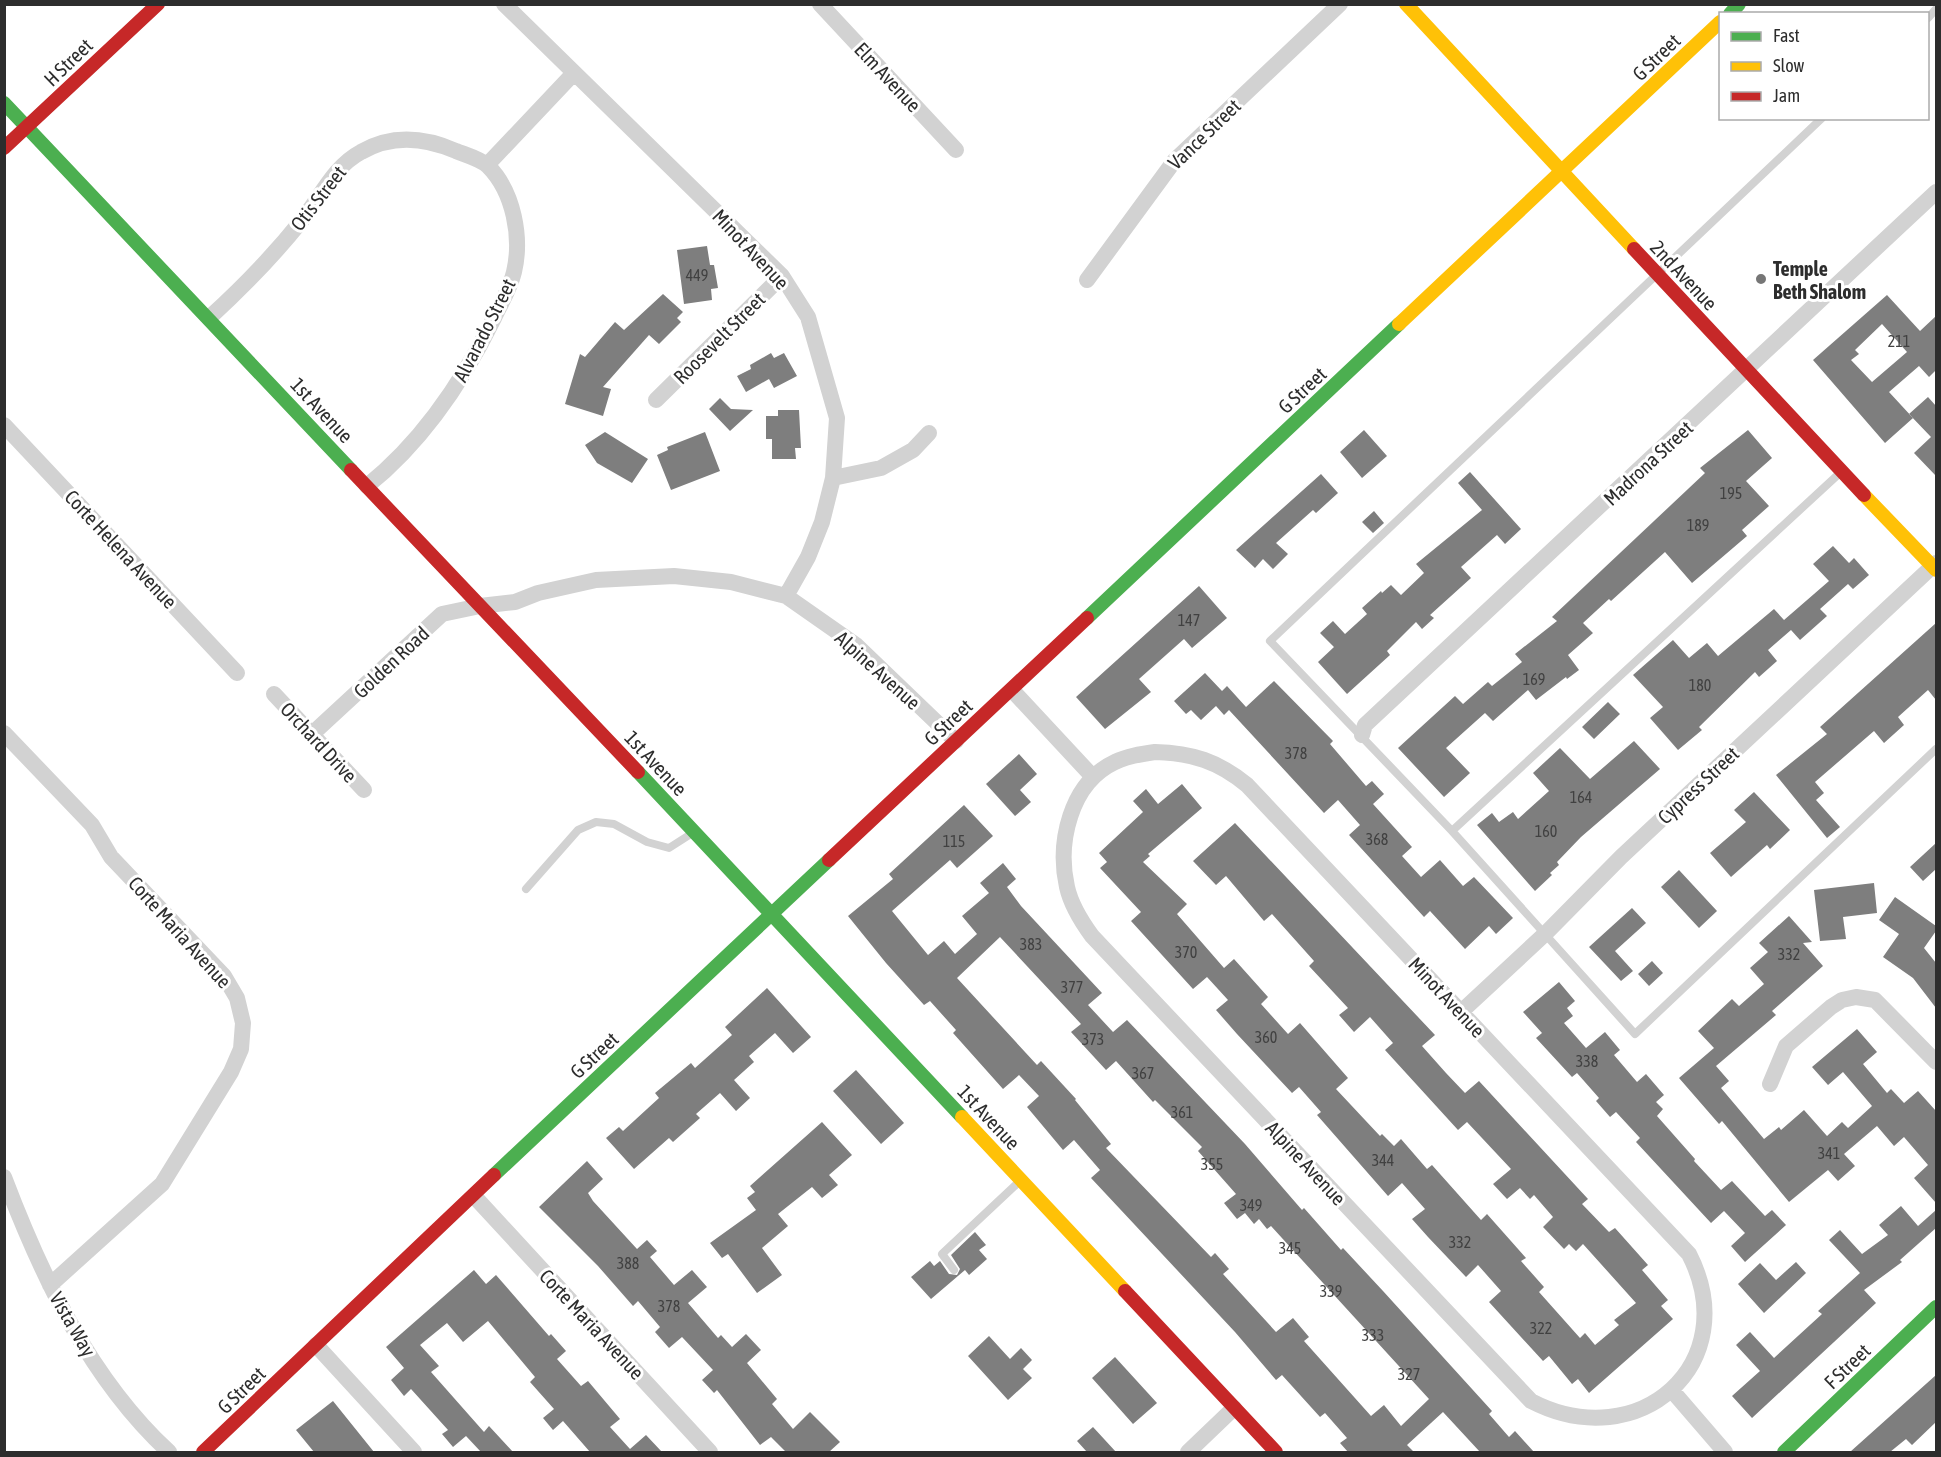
<svg xmlns="http://www.w3.org/2000/svg" width="1941" height="1457" viewBox="0 0 1941 1457" font-family="'Asap Condensed',sans-serif">
<style>
.building{fill:#7e7e7e;fill-rule:evenodd}
.lines{fill:none;stroke-linecap:round;stroke-linejoin:round}
.lane{stroke:#d2d2d2;stroke-width:8}
.street{stroke:#d2d2d2;stroke-width:16}
.fast{stroke:#4caf50;stroke-width:14}
.slow{stroke:#ffc107;stroke-width:14}
.jam{stroke:#c62828;stroke-width:14}
.poi-dot{fill:#767676;stroke:#fff;stroke-width:2}
.labels{text-anchor:middle;dominant-baseline:central;stroke-width:6;stroke-linejoin:round;paint-order:stroke}
.number-label{font-size:16px;fill:#414141}
.street-label{font-size:20px;fill:#2d2d2d;stroke:#fff}
.poi-label{font-size:20px;font-weight:bold;fill:#2d2d2d;stroke:#fff;text-anchor:start}
</style>
<rect width="100%" height="100%" fill="#fff"/>
<path class="building" d="M707 246 710 265H714L718 288 711 289 712 300 684 304 677 250Z
M663 294 683 312 677 318 681 322 659 344 649 335 603 387 611 389 603 416 565 404 580 354 585 357 615 322 624 330Z
M1887 295 1920 331 1936 316V370L1929 377 1919 366 1889 392 1913 418 1885 443 1813 360ZM1882 324 1907 352 1872 382 1851 360 1859 354 1855 350Z
M771 353 774 358 784 353 797 376 774 388 769 379 746 392 737 376 751 369 750 365Z
M1928 397 1936 406V476L1914 453 1931 437 1909 414Z
M720 398 731 409 753 410 730 431 709 409Z
M778 410H799L801 448H795L796 459H772V439H766V416H778Z
M1364 430 1387 456 1362 478 1340 452Z
M1748 430 1772 458 1746 481 1769 506 1742 530 1747 536 1692 583 1665 552 1611 601 1609 599 1583 623 1593 633 1568 655 1579 670 1567 679 1566 677 1536 700 1528 690 1493 721 1485 713 1446 748 1470 773 1444 797 1398 748 1455 696 1463 704 1488 682 1492 686 1522 662 1515 654 1557 621 1552 617 1705 473 1700 468Z
M605 432 648 459 632 483 597 463 585 445Z
M705 432 720 471 671 490 657 455 668 450 667 447Z
M1470 472 1521 529 1505 544 1497 535 1461 567 1471 578 1430 615 1434 618 1422 629 1416 622 1387 651 1390 655 1347 694 1318 662 1334 647 1320 633 1333 621 1345 634 1367 614 1362 608 1381 591 1382 593 1391 585 1401 595 1424 573 1416 564 1482 510 1458 483Z
M1321 474 1338 493 1316 513 1313 510 1276 543 1288 554 1273 569 1263 559 1255 568 1236 550Z
M1374 511 1384 523 1373 533 1362 522Z
M1833 546 1849 563 1854 558 1869 575 1853 589 1848 584 1820 609 1827 616 1800 640 1791 630 1768 650 1777 661 1759 677 1755 672 1699 727 1702 730 1678 750 1650 718 1663 707 1633 675 1673 640 1689 658 1707 643 1718 656 1774 609 1784 620 1829 581 1813 564Z
M1199 586 1227 618 1192 648 1184 639 1139 679 1151 692 1105 729 1076 697Z
M1936 623V700L1928 690 1898 717 1904 725 1884 743 1874 731 1815 782 1824 793 1816 800 1840 827 1827 838 1776 775 1827 734 1820 727Z
M1205 673 1222 691 1227 686 1246 707 1274 681 1333 741 1330 744 1366 786 1372 781 1384 794 1373 804 1412 847 1402 856 1421 877 1440 860 1463 886 1474 877 1513 918 1496 934 1489 926 1465 949 1430 911 1424 917 1349 835 1360 825 1338 800 1324 813 1229 710 1224 715 1216 706 1201 720 1191 710 1186 714 1174 701Z
M1608 702 1620 714 1594 739 1582 727Z
M1634 741 1660 769 1581 837 1557 862 1559 865 1550 873 1552 875 1535 891 1477 825 1492 813 1499 822 1513 812 1518 819 1549 791 1533 773 1560 748 1590 779Z
M1019 754 1037 774 1020 790 1031 802 1015 816 986 784Z
M1182 784 1202 808 1148 854 1150 856 1143 862 1187 904 1177 914 1224 968 1234 959 1268 997 1261 1004 1288 1034 1300 1023 1348 1078 1336 1089 1380 1136 1382 1134 1394 1146 1401 1139 1427 1169 1432 1165 1481 1220 1487 1214 1526 1258 1521 1261 1544 1287 1539 1292 1580 1338 1585 1333 1595 1345 1619 1325 1614 1320 1636 1303 1583 1244 1576 1251 1569 1244 1564 1249 1543 1227 1553 1217 1534 1195 1530 1199 1520 1188 1507 1199 1493 1184 1511 1169 1467 1122 1458 1130 1385 1050 1393 1043 1370 1017 1354 1032 1339 1015 1348 1008 1309 966 1314 961 1272 914 1264 921 1226 876 1216 885 1193 861 1235 823 1435 1035 1422 1046 1446 1073 1465 1093 1479 1081 1588 1199 1582 1204 1609 1232 1615 1228 1648 1265 1642 1270 1668 1300 1661 1306 1673 1319 1589 1393 1578 1379 1572 1384 1549 1356 1543 1361 1489 1302 1501 1291 1478 1265 1466 1277 1428 1237 1412 1219 1425 1209 1402 1183 1388 1196 1317 1115 1321 1112 1299 1087 1292 1093 1237 1034 1216 1010 1228 1000 1207 977 1193 989 1131 921 1141 912 1100 868 1107 862 1099 853 1143 812 1133 801 1146 789 1158 804Z
M1754 792 1790 830 1770 849 1767 845 1731 877 1710 853 1746 822 1734 810Z
M964 805 993 836 957 868 950 860 892 911 928 955 944 941 955 954 977 934 962 916 989 893 980 883 1003 863 1016 879 1007 887 1021 906 1102 993 1088 1005 1113 1032 1127 1020 1245 1144 1302 1210 1304 1208 1341 1250 1343 1248 1383 1291 1492 1411 1489 1414 1509 1437 1515 1431 1534 1452H1480L1443 1412 1407 1445 1414 1452H1348L1340 1443 1347 1438 1325 1413 1320 1417 1282 1375 1276 1380 1235 1332 1091 1178 1100 1170 1074 1140 1063 1150 1027 1107 1039 1096 1019 1075 1003 1089 953 1033 956 1030 930 1001 924 1005 886 963 848 916 893 879 889 874ZM1000 937 1081 1024 1071 1032 1106 1070 1116 1061 1153 1102 1155 1100 1202 1147 1198 1151 1236 1194 1224 1203 1237 1219 1245 1213 1254 1224 1259 1219 1267 1229 1271 1226 1429 1399 1401 1426 1384 1405 1371 1416 1304 1341 1309 1337 1293 1318 1276 1332 1223 1274 1229 1269 1215 1253 1211 1257 1106 1148 1111 1144 1075 1100 1076 1099 1041 1061 1037 1065 957 978Z
M1936 843V869L1923 881 1910 867Z
M1679 870 1717 911 1699 928 1661 887Z
M1874 883 1877 913 1843 917 1846 939 1820 941 1814 890Z
M1895 897 1936 926V931L1924 948 1936 963V1008L1913 978 1883 957 1899 934 1879 920Z
M1632 908 1646 923 1615 951 1633 971 1621 981 1589 947Z
M1789 916 1812 942 1803 943 1823 966 1772 1011 1776 1015 1716 1066 1729 1081 1721 1088 1764 1139 1779 1127 1781 1130 1804 1110 1827 1136 1842 1122 1848 1128 1872 1106 1843 1072 1828 1085 1812 1067 1857 1029 1877 1052 1863 1064 1887 1093 1891 1089 1904 1103 1918 1091 1936 1111V1203L1914 1178 1928 1165 1904 1137 1894 1146 1877 1126 1844 1154 1855 1166 1838 1181 1828 1170 1789 1202 1722 1121 1719 1124 1679 1078 1714 1048 1698 1031 1732 999 1739 1006 1764 984 1750 968 1768 952 1759 943Z
M1652 961 1663 973 1649 986 1638 974Z
M1559 982 1575 1001 1567 1008 1573 1016 1564 1023 1586 1048 1605 1032 1620 1050 1614 1055 1637 1082 1646 1074 1664 1095 1656 1102 1663 1109 1657 1116 1695 1159 1694 1161 1721 1190 1732 1181 1765 1216 1772 1210 1786 1225 1745 1262 1731 1246 1745 1233 1724 1211 1711 1223 1636 1142 1640 1138 1616 1112 1610 1117 1596 1101 1599 1098 1577 1073 1572 1077 1536 1038 1542 1033 1523 1012Z
M767 988 811 1037 793 1053 775 1033 749 1056 754 1062 734 1080 750 1098 736 1111 720 1093 696 1114 700 1118 673 1142 669 1138 634 1169 606 1138 619 1127 623 1131 659 1098 655 1093 691 1063 695 1068 732 1035 725 1027Z
M856 1070 904 1123 881 1144 833 1091Z
M822 1122 852 1155 829 1175 838 1185 822 1198 812 1187 778 1214 788 1226 762 1248 782 1275 757 1293 728 1254 722 1258 710 1243 756 1210 747 1198 755 1192 750 1186Z
M587 1161 603 1179 588 1193 593 1201 637 1249 647 1240 657 1251 650 1257 674 1285 692 1270 707 1287 688 1303 718 1338 721 1335 732 1347 746 1334 761 1350 747 1363 777 1399 772 1404 793 1429 810 1412 840 1442 829 1452H786L771 1437 760 1445 717 1390 714 1393 702 1380 713 1370 682 1337 669 1348 655 1332 660 1327 638 1301 633 1306 598 1266 539 1207Z
M1901 1206 1918 1226 1936 1210V1228L1900 1260 1902 1262 1864 1290 1876 1303 1752 1418 1732 1396 1760 1371 1736 1345 1750 1332 1774 1358 1822 1314 1818 1311 1860 1273 1829 1240 1840 1230 1862 1254 1888 1235 1879 1225Z
M975 1232 986 1245 979 1250 987 1259 969 1275 965 1270 931 1299 911 1277 930 1261 934 1266 940 1261 949 1274 957 1275 960 1269 951 1255Z
M1796 1262 1806 1273 1764 1313 1738 1284 1760 1263 1776 1280Z
M474 1270 486 1284 496 1275 549 1336 551 1334 566 1351 557 1359 581 1386 588 1381 620 1419 610 1427 630 1449 646 1435 662 1452H590L563 1421 553 1430 543 1418 554 1409 530 1382 535 1377 488 1321 463 1342 447 1323 420 1345 439 1366 431 1372 484 1432 489 1426 513 1452H481L466 1436 453 1447 442 1434 448 1430 411 1389 404 1396 391 1380 404 1368 386 1347Z
M989 1336 1010 1359 1021 1348 1032 1360 1023 1369 1032 1378 1008 1400 968 1356Z
M1115 1357 1157 1403 1133 1424 1092 1378Z
M1936 1375V1422L1912 1445 1906 1439 1890 1452H1850Z
M333 1401 374 1452H314L296 1430Z
M1093 1427 1116 1452H1087L1077 1441Z"/>
<g class="lines">
<path class="lane" d="M1928 18 1936 9
M1822 118 1270 641 1452 831 1635 1034 1936 749
M1452 831 1842 471
M526 889 578 830 596 822 614 824 647 842 669 848 694 832
M954 1270 942 1254 1021 1180"/>
<path class="street" d="M504 4 782 276 808 317 837 418 833 478 822 522 808 557 786 596
M820 4 956 150
M487 165 574 73
M1087 280 1175 160 1340 4
M209 318C242 288 274 255 302 220 321 197 333 167 361 152 392 134 424 137 456 151 466 155 481 159 488 166 514 192 522 238 514 272 510 289 501 303 494 318 463 381 422 442 367 486
M656 400 782 276
M4 425 237 673
M833 478 881 468 913 450 929 433
M1012 690 1093 777
M274 694 364 790
M4 733 92 825 111 857 224 976 237 998 243 1023 241 1049 231 1072 162 1184 50 1285
M311 735 442 614 480 606 515 602 538 593 596 580 674 576 731 582 786 596 856 645 956 741
M1362 735 1365 725 1936 192
M1155 752C1192 753 1218 761 1247 785L1689 1254C1745 1363 1639 1457 1531 1401L1092 936C1081 921 1071 905 1067 887 1057 843 1070 783 1115 762 1127 756 1141 754 1155 752Z
M1462 1011 1546 933 1621 857 1936 563
M1770 1084 1786 1046 1831 1007 1842 1000 1856 997 1875 1000 1936 1062
M4 1177C42 1277 90 1379 169 1452
M474 1196 710 1452
M316 1345 414 1452
M1675 1394 1725 1452
M1188 1452 1234 1408"/>
<path class="fast" d="M1730 14 1739 4
M4 103 351 470
M1087 618 1399 324
M638 772 962 1117
M494 1175 829 860
M1784 1452 1936 1307"/>
<path class="slow" d="M1406 4 1634 249
M1399 324 1720 22
M1864 495 1936 570
M962 1117 1125 1291"/>
<path class="jam" d="M4 148 158 4
M1634 249 1864 495
M351 470 638 772
M829 860 1087 618
M1125 1291 1276 1452
M203 1452 494 1175"/>
</g>
<circle class="poi-dot" cx="1761" cy="279" r="6"/>
<g class="labels">
<g class="number-label">
<text x="697" y="275">449</text>
<text x="1899" y="341">211</text>
<text x="1731" y="493">195</text>
<text x="1698" y="525">189</text>
<text x="1189" y="620">147</text>
<text x="1534" y="679">169</text>
<text x="1700" y="685">180</text>
<text x="1296" y="753">378</text>
<text x="1581" y="797">164</text>
<text x="1546" y="831">160</text>
<text x="1377" y="839">368</text>
<text x="954" y="841">115</text>
<text x="1031" y="944">383</text>
<text x="1186" y="952">370</text>
<text x="1789" y="954">332</text>
<text x="1072" y="987">377</text>
<text x="1266" y="1037">360</text>
<text x="1093" y="1039">373</text>
<text x="1587" y="1061">338</text>
<text x="1143" y="1073">367</text>
<text x="1182" y="1112">361</text>
<text x="1829" y="1153">341</text>
<text x="1383" y="1160">344</text>
<text x="1212" y="1164">355</text>
<text x="1251" y="1205">349</text>
<text x="1460" y="1242">332</text>
<text x="1290" y="1248">345</text>
<text x="628" y="1263">388</text>
<text x="1331" y="1291">339</text>
<text x="669" y="1306">378</text>
<text x="1541" y="1328">322</text>
<text x="1373" y="1335">333</text>
<text x="1409" y="1374">327</text>
</g>
<g class="street-label">
<text transform="translate(1656 57) rotate(-44)">G Street</text>
<text transform="translate(68 62) rotate(-44)">H Street</text>
<text transform="translate(888 77) rotate(47)">Elm Avenue</text>
<text transform="translate(1204 134) rotate(-44)">Vance Street</text>
<text transform="translate(318 198) rotate(-52)">Otis Street</text>
<text transform="translate(751 249) rotate(47)">Minot Avenue</text>
<text transform="translate(1684 275) rotate(47)">2nd Avenue</text>
<text transform="translate(484 330) rotate(-63)">Alvarado Street</text>
<text transform="translate(719 338) rotate(-45)">Roosevelt Street</text>
<text transform="translate(1302 390) rotate(-43)">G Street</text>
<text transform="translate(322 410) rotate(47)">1st Avenue</text>
<text transform="translate(1648 463) rotate(-43)">Madrona Street</text>
<text transform="translate(121 549) rotate(47)">Corte Helena Avenue</text>
<text transform="translate(391 662) rotate(-43)">Golden Road</text>
<text transform="translate(878 670) rotate(42)">Alpine Avenue</text>
<text transform="translate(948 722) rotate(-43)">G Street</text>
<text transform="translate(319 742) rotate(47)">Orchard Drive</text>
<text transform="translate(656 763) rotate(47)">1st Avenue</text>
<text transform="translate(1698 785) rotate(-43)">Cypress Street</text>
<text transform="translate(180 932) rotate(48)">Corte Maria Avenue</text>
<text transform="translate(1447 997) rotate(47)">Minot Avenue</text>
<text transform="translate(594 1055) rotate(-43)">G Street</text>
<text transform="translate(989 1117) rotate(47)">1st Avenue</text>
<text transform="translate(1306 1163) rotate(47)">Alpine Avenue</text>
<text transform="translate(73 1324) rotate(60)">Vista Way</text>
<text transform="translate(592 1324) rotate(47)">Corte Maria Avenue</text>
<text transform="translate(1847 1366) rotate(-44)">F Street</text>
<text transform="translate(241 1390) rotate(-44)">G Street</text>
</g>
<g class="poi-label">
<text x="1773" y="268">Temple<tspan x="1773" dy="23">Beth Shalom</tspan></text>
</g>
</g>
<rect width="1941" height="1457" fill="none" stroke="#2d2d2d" stroke-width="12"/>
<rect x="1719" y="12" width="210" height="108" fill="#ffffff" stroke="#ababab" stroke-width="1.5"/>
<rect x="1731" y="32" width="30" height="9" fill="#4caf50" stroke="#ababab" stroke-width="1.5"/>
<text x="1773" y="42" font-size="18" fill="#2d2d2d">Fast</text>
<rect x="1731" y="62" width="30" height="9" fill="#ffc107" stroke="#ababab" stroke-width="1.5"/>
<text x="1773" y="72" font-size="18" fill="#2d2d2d">Slow</text>
<rect x="1731" y="92" width="30" height="9" fill="#c62828" stroke="#ababab" stroke-width="1.5"/>
<text x="1773" y="102" font-size="18" fill="#2d2d2d">Jam</text>
</svg>
